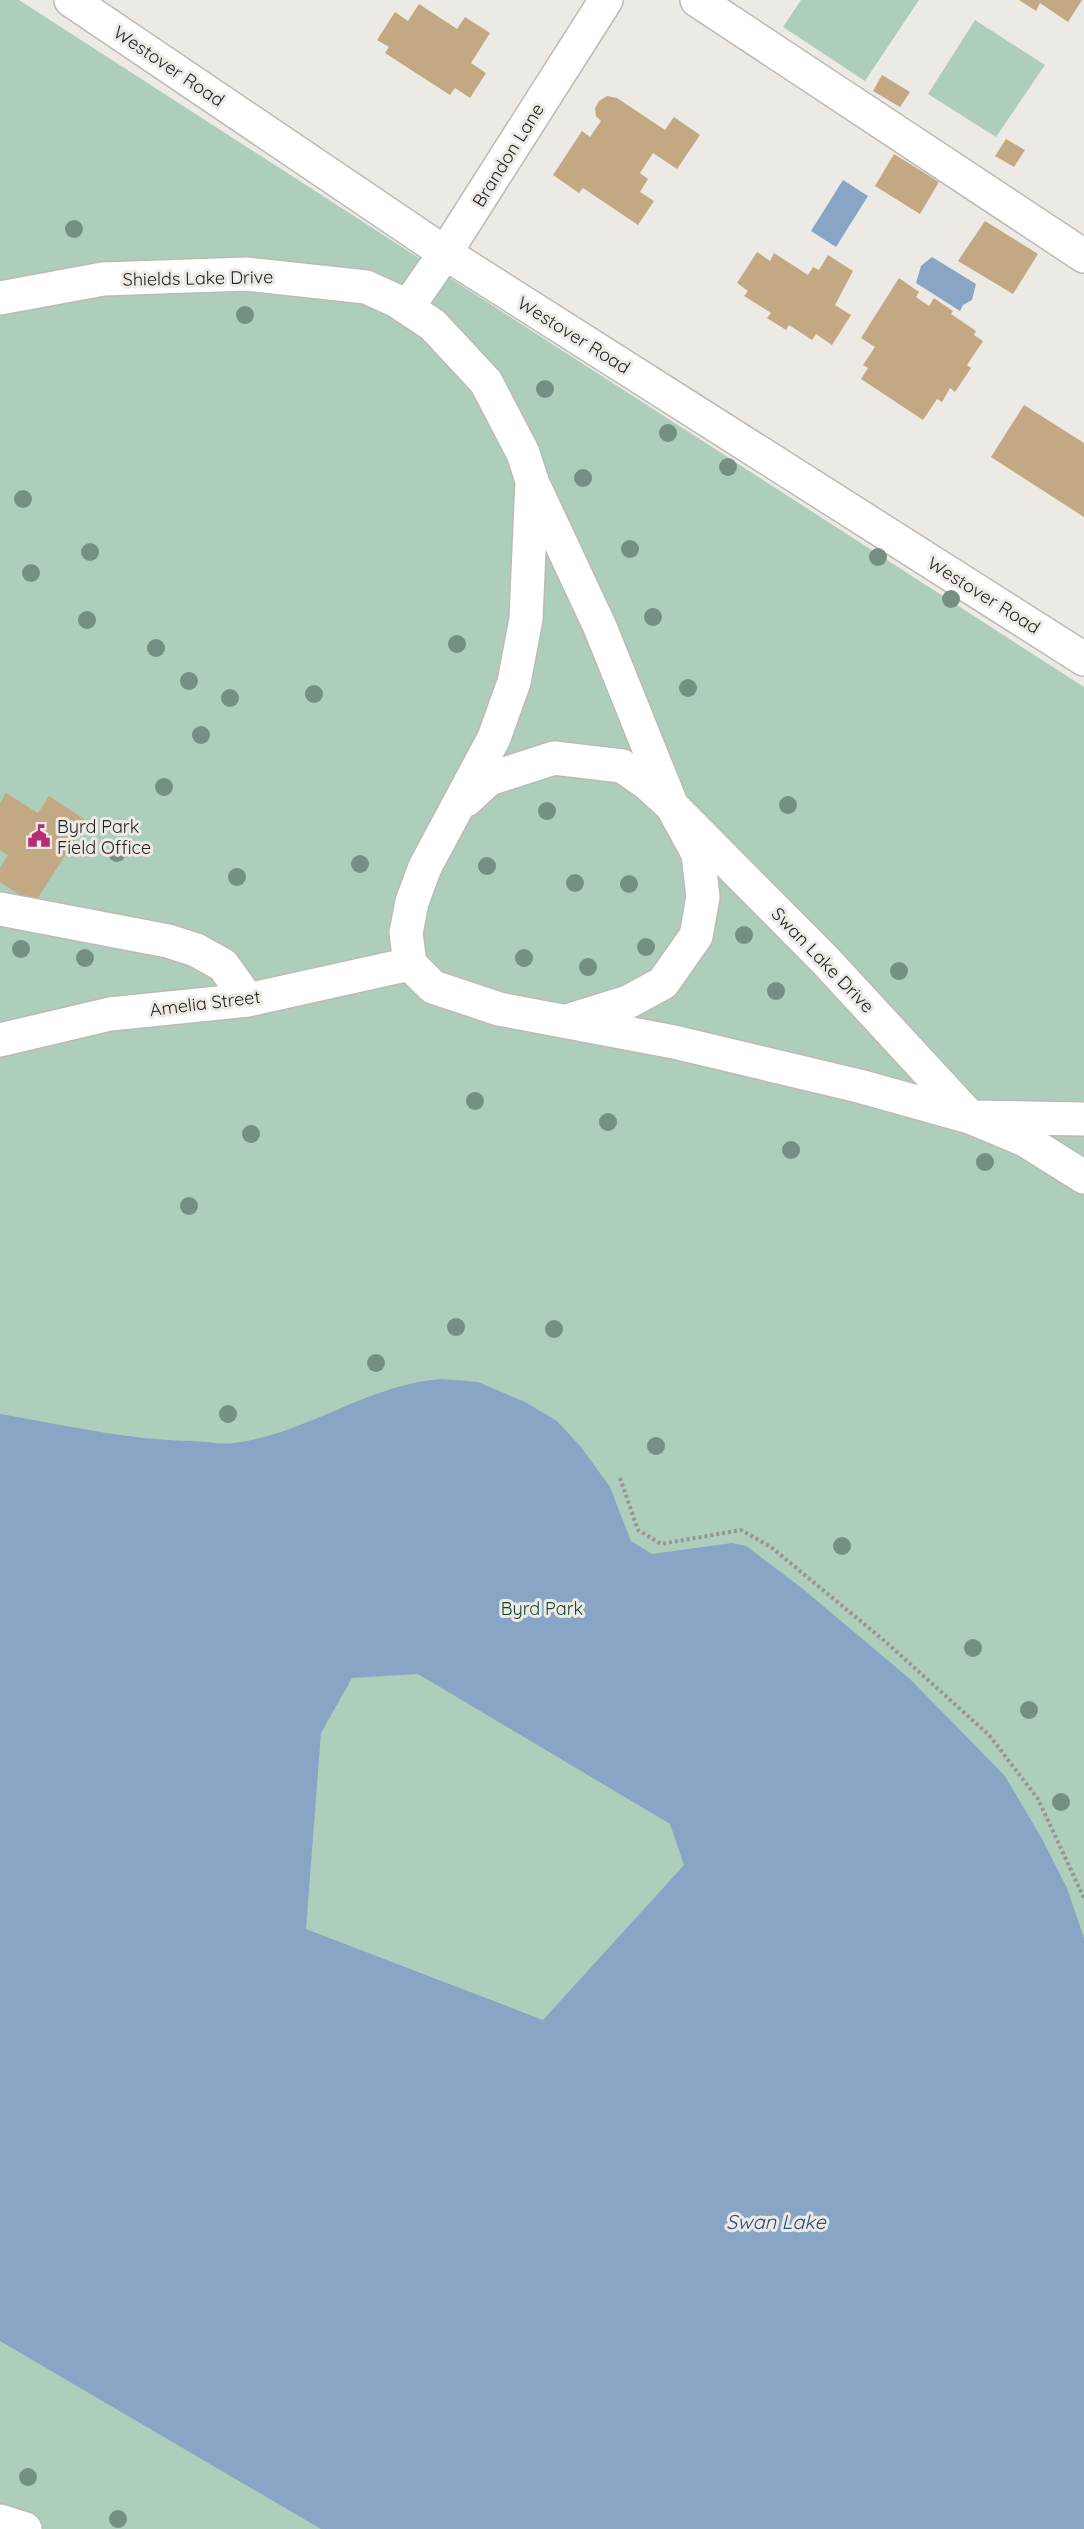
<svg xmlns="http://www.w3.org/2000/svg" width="1084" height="2529" viewBox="0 0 1084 2529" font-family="Quicksand,sans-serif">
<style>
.green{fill:#aecebc}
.water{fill:#89a5c6;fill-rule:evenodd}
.building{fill:#c3a884}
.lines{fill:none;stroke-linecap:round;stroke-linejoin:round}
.minor-casing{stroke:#bdb9b5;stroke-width:36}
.path{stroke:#989491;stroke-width:4;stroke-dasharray:3 3;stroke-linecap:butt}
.minor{stroke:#fff;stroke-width:33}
.tree{fill:#739082}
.labels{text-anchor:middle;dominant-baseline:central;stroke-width:6;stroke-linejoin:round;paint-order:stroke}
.street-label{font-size:18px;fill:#211f1e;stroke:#ede9e4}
.poi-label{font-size:18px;fill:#211f1e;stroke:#ede9e4;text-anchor:start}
.park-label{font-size:18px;fill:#0f4831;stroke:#ede9e4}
.water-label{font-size:20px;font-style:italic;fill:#2a517f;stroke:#ede9e4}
</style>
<rect width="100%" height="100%" fill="#ede9e4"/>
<path class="green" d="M0 0H19L1084 687V2529H0Z
M801 0H919L865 81 783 27Z
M975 20 1045 65 996 137 928 94Z"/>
<path class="water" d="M843 180 868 196 836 247 811 231Z
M932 257 976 284 972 300 963 305 960 311 916 283 921 266Z
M442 1379 478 1382 525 1402 557 1421 581 1447 610 1487 631 1541 652 1554 732 1543 746 1546 803 1589 910 1679 1005 1776 1041 1837 1067 1888 1084 1938V2529H321L0 2341V1414C64 1425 128 1440 193 1441 206 1441 221 1445 234 1443 307 1434 368 1384 442 1379ZM418 1674 670 1824 684 1865 543 2020 306 1929 321 1733 352 1678Z"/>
<path class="building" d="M1019 0H1082L1068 22 1040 3 1036 11Z
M419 4 457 29 465 17 490 33 471 63 486 73 470 98 455 88 450 95 385 53 389 47 377 40 395 12 408 21Z
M882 75 910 92 900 107 873 91Z
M607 96 617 98 665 130 674 117 700 135 677 169 653 153 640 173 648 179 640 192 654 201 638 225 583 188 579 193 553 175 582 131 590 137 601 121 596 116 595 108 599 101Z
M1006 139 1025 150 1014 167 995 156Z
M894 154 939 182 920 214 875 186Z
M985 221 1038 254 1013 294 958 261Z
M757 252 770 261 774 253 808 275 813 267 819 270 828 255 853 271 835 305 851 315 832 345 816 334 812 340 789 325 786 330 767 318 771 313 744 296 748 291 737 283Z
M899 278 919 292 916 297 929 306 934 298 953 311 951 314 976 331 974 335 983 341 967 365 971 368 955 392 950 388 942 402 937 399 923 420 861 379 868 368 863 365 875 347 861 338Z
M1024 405 1084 443V517L991 457Z
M6 793 38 813 49 796 87 821 34 904 0 882V868L8 855 0 850V803Z"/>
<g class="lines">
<g class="minor-casing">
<path id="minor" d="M71 0 445 253 1084 659
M697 0 1084 256
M0 298 103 279 246 274 366 287 397 301 433 325 486 382 523 453 532 481 526 619 514 682 494 738 425 867 412 902 406 933 410 964
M407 308 445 253 606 0
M535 488 600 627 672 806 825 960 970 1117 1025 1140 1084 1177
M466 800 489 779 554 758 622 766 648 784 672 806 698 854 703 897 696 936 663 983 628 1002 570 1020
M0 909 168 941 196 950 223 965 248 1000
M410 964 433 987 499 1009 674 1042 859 1086 970 1117 1084 1119
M0 1040 110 1014 248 1000 410 964
M0 2521 25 2529"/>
</g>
<path class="path" d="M620 1478 638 1530 661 1544 741 1530 771 1547 887 1643 989 1735 1038 1799 1084 1898"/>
<use href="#minor" class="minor"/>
</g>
<g class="tree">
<circle cx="74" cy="229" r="9"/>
<circle cx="245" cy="315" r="9"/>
<circle cx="545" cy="389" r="9"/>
<circle cx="668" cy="433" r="9"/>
<circle cx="728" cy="467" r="9"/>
<circle cx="583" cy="478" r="9"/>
<circle cx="23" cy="499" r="9"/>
<circle cx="630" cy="549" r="9"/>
<circle cx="90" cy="552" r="9"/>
<circle cx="878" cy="557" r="9"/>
<circle cx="31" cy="573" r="9"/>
<circle cx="951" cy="599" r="9"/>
<circle cx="653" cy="617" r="9"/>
<circle cx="87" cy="620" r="9"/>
<circle cx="457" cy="644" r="9"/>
<circle cx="156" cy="648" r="9"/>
<circle cx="189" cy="681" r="9"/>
<circle cx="688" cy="688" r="9"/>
<circle cx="314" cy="694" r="9"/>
<circle cx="230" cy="698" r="9"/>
<circle cx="201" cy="735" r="9"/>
<circle cx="164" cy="787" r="9"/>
<circle cx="788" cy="805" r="9"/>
<circle cx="547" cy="811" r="9"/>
<circle cx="117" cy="853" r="9"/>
<circle cx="360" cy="864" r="9"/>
<circle cx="487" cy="866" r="9"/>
<circle cx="237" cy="877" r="9"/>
<circle cx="575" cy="883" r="9"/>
<circle cx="629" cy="884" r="9"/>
<circle cx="744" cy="935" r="9"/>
<circle cx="646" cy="947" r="9"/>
<circle cx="21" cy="949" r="9"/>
<circle cx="85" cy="958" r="9"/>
<circle cx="524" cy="958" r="9"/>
<circle cx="588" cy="967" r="9"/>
<circle cx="899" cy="971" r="9"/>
<circle cx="776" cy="991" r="9"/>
<circle cx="475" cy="1101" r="9"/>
<circle cx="608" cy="1122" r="9"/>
<circle cx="251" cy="1134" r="9"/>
<circle cx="791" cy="1150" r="9"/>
<circle cx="985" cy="1162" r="9"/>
<circle cx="189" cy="1206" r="9"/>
<circle cx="456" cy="1327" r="9"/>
<circle cx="554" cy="1329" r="9"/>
<circle cx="376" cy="1363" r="9"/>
<circle cx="228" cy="1414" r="9"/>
<circle cx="656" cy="1446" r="9"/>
<circle cx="842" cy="1546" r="9"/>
<circle cx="973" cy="1648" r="9"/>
<circle cx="1029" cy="1710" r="9"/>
<circle cx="1061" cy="1802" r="9"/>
<circle cx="28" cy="2477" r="9"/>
<circle cx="118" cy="2519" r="9"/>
</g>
<defs>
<g id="civic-bare" transform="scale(1.8)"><path d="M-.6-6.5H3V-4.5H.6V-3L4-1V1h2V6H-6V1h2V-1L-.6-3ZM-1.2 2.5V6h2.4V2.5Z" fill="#b42e73" stroke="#ede9e4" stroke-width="2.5" paint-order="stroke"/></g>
</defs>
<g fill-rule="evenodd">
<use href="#civic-bare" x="39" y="836"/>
</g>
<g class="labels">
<g class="street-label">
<text transform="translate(169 66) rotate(34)">Westover Road</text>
<text transform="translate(508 155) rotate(-58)">Brandon Lane</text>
<text transform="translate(198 278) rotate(-1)">Shields Lake Drive</text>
<text transform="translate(574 335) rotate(32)">Westover Road</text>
<text transform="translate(984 595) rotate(32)">Westover Road</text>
<text transform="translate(823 960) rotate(46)">Swan Lake Drive</text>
<text transform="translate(205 1003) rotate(-7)">Amelia Street</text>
</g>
<g class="poi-label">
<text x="57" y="826">Byrd Park<tspan x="57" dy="21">Field Office</tspan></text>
</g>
<g class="park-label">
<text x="542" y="1608">Byrd Park</text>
</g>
<g class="water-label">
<text x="776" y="2221">Swan Lake</text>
</g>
</g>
</svg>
